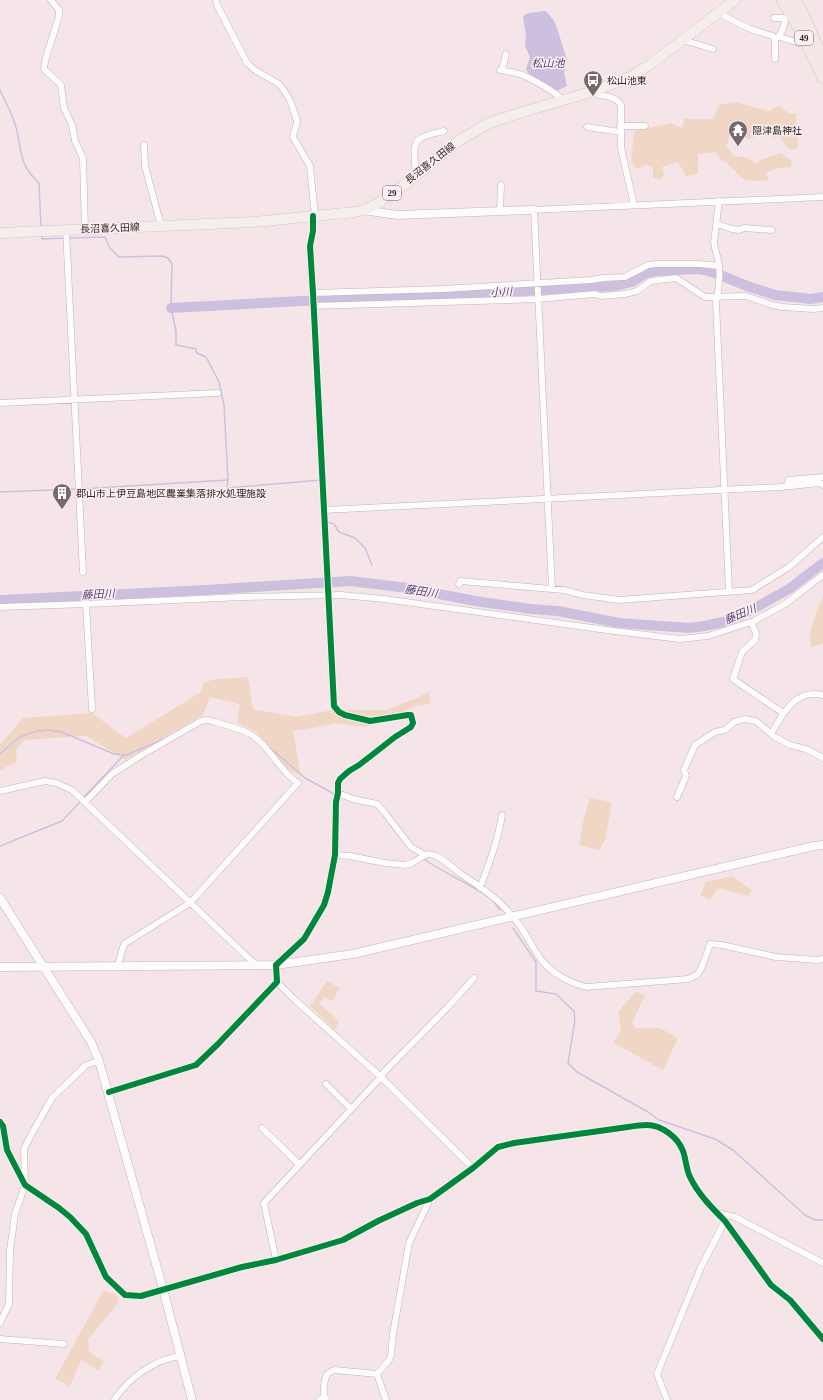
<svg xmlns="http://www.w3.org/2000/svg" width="823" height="1400" viewBox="0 0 823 1400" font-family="'Times New Roman','Noto Sans JP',serif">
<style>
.green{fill:#f0d7c5}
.water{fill:#cdc0df}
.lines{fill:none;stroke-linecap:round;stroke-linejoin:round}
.stream{stroke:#cdc0df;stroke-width:1.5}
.river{stroke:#cdc0df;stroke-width:10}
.minor-casing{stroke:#c0b3b5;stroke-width:7}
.tertiary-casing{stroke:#c0b3b5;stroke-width:9}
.primary-casing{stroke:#cfc6c8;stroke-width:11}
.trunk-casing{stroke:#cfc6c8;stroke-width:12}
.minor{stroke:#fefbfc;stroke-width:6}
.tertiary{stroke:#fefbfc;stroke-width:8}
.primary{stroke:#f6eeec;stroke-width:10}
.trunk{stroke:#f3e8e6;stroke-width:11}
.cycleway-casing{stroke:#fdf0f3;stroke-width:8}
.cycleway{stroke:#00873e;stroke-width:6}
.labels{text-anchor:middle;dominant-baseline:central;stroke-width:3;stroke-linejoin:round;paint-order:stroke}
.shield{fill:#fdf0f3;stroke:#6e6365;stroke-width:1}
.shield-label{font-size:9px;font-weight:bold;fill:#312628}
.poi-label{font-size:10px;fill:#312628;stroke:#fdf0f3;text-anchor:start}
.street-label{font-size:10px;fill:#312628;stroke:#fdf0f3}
.water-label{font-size:11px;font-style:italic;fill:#523f77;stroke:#fdf0f3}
</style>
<rect width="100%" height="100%" fill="#f6e5e8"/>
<path class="green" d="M735 102 769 111 779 105 789 114 796 113 798 148 790 150 778 136 773 138 767 134 749 139 730 136 726 146 734 156 748 158 756 164 763 159 780 153 790 159 792 165 791 167 778 168 766 173 769 180 761 181 744 180 726 162 721 160 716 152 698 154V174L686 176 678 162 662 167 664 175 660 180 653 178V168L646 165 637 169 631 162 634 131 671 123 682 128 684 119H714L718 105Z
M823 596V644L811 647C807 631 817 611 823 596Z
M248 677 253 709 297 717 332 710H386L419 697 429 691 430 704 416 706 366 727 335 723 317 727 293 731 301 776 285 768 255 731 237 723 240 704 210 697 203 715 125 760 86 736 25 740 16 750 17 762 0 770V745L23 718 92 713 126 738 201 692 204 682 217 679Z
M590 798 612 802 605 840 599 850 579 845 584 818Z
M732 876 751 890 749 896 718 888 710 900 700 895 706 882Z
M327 981 340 988 332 1001 324 997 320 1004 339 1021 335 1030 310 1006Z
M636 991 645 995 632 1023 636 1028H660L678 1038 663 1070 614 1043 621 1030 618 1012Z
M103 1291 116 1294 119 1302 88 1339 89 1351 104 1362 98 1370 81 1360 70 1386 55 1379Z"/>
<path class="water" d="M543 11H546L554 21 557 28 567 60 564 73 567 86 557 91 554 90C545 85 530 79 526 69L530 57 525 46 526 36 523 17C527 11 536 13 543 11Z"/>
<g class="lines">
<path class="stream" d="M0 90C5 101 11 112 15 124 23 150 17 163 39 183L41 228
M42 236V239L65 238
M69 238 105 237 110 248 119 257 162 256 168 258 172 264 171 308 176 331V345L196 349 197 353 206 357 219 382 224 405 228 480 227 488 321 480
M80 489 228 480
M0 492 76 489
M327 522 334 524 339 532 355 538 365 548 372 565
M268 746 305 778 336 795
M0 754 18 738 27 734 38 731 49 730 62 732 114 754 127 755 166 738
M83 798 124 755
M391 825 397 833
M0 846 62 821 81 801
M424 859C445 874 469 883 490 898 494 901 497 906 500 910
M513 928 536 962V991L556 994 574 1011 575 1020 568 1063 577 1072 648 1112 659 1120 715 1139 733 1150 805 1215 815 1220H823"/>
<path class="river" d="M171 308 302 301 427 296 615 286 632 282 646 273 655 271 699 269 715 273 747 286 775 295 811 299 823 297
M0 600 206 590 350 581 408 588 475 601 531 609 558 611 619 623 689 628 704 626 728 621 746 613 789 589 823 563"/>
<g class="minor-casing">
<path id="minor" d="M51 0 59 10V16L45 61 44 69 61 85 64 108 72 125 75 141 83 158 85 229
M216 0 217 5 247 63 255 70 279 84 283 89 290 100 297 121C297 128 293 131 293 137L310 166 315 216
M719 12C735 24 754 31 773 36L775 40V59
M774 18H785L788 16
M778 37C782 32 785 24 785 18
M775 39 778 37H780L799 43 806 42
M683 40 713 49
M500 70C506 71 513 72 519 74 528 76 557 93 563 100
M502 70 506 54
M594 91 598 95C607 96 616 97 621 105V148L634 205
M620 126H645
M587 127 620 132
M144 145 145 166 161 226
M416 175C416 164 410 144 421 138 428 134 437 133 444 131
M719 201 714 243C715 251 718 257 719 265 721 278 718 290 716 303L729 591
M534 209 552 589
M531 210 823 197
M500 211 501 185
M717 224 732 229 739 230 744 228 772 230
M66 230 83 572
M313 293 443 289 591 280 603 278 625 277 648 265 657 264H699L719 266
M314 306 538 299 595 294 601 296 625 294 637 291 651 281 676 278 705 297 746 296 772 305 782 307 814 309 823 308
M0 403 218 393
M787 485 789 480 823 477
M324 510 781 487 820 483 823 485
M459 584 460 581 564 590 583 595 619 600 752 590 789 567 823 537
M86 604 92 709
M0 607 86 604 243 597 341 595 384 599 614 631 680 639 708 636 754 621 785 604 823 575
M751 622 756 633 755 640 742 652 733 679 783 713
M771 734C783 713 795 689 823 695
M0 791 45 781 56 783 72 790 257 966
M338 793 353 799 377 804 385 813 411 847 425 855
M677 797 686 776 684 770 695 745 715 732 725 730 734 722 744 719 756 721 775 737 790 745 806 749 823 758
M85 802 112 774 140 756 201 721 208 720C218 723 242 729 250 734 270 746 279 771 298 783L190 903 124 944 118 965
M335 855 350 856 385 863 405 865 412 863 427 854C438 854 450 865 458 872 473 882 489 892 502 905 508 911 515 919 520 926 528 937 534 951 543 962 553 974 572 984 587 987L688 979 697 975 702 967 710 944 722 945 776 957 818 960 823 959
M480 888C489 864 498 840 502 815
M277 982 295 1000 381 1077 473 1168
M326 1084 351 1109
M109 1092 196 1065 218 1044 277 982 276 965 304 939 324 905 328 892 335 855 336 802 338 793V783L340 779 349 771 359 765 395 737 411 727 413 723 411 715H408L370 721 345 715 339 712 334 706 313 293 310 246 313 231V216
M0 1122 3 1126 7 1150 25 1185 59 1208 70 1217 86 1234 106 1277 125 1295 141 1296 242 1267 276 1260 343 1240 378 1221 417 1203 430 1199 473 1168 498 1147 514 1143 628 1127C634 1126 641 1125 647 1125 661 1125 678 1137 683 1151 686 1159 686 1169 690 1177 698 1194 712 1208 725 1221L771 1285 790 1300 823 1339
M262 1128 299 1164
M718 1213 735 1217 823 1263
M276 1260 264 1203 381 1077 384 1072 447 1008 474 978
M0 1323 9 1304 10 1250 15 1214 25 1185 24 1149 31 1135 52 1098 86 1065 99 1061
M0 1339 64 1344
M114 1400C129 1378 154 1359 181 1356
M325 1400C323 1390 323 1384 327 1374L334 1370 377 1374
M386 1400 377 1374 389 1360 391 1355 393 1334 409 1243 430 1199
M667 1400 657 1374 701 1267 725 1221"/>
</g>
<g class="tertiary-casing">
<path id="tertiary" d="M363 210 397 215 531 210
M0 898 81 1026 91 1042 99 1061 163 1289 192 1400
M0 967 276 965 353 954 814 846 823 845
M321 1400 325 1399"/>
</g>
<g class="primary-casing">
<path id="primary" d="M0 233 254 222 355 212 363 210 377 204 404 185 460 140 489 123 513 115 594 91 630 77 651 64 735 0"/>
</g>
<g class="trunk-casing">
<path id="trunk" d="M782 0C799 25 811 51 823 78
M795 0 801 10 823 59"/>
</g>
<use href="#minor" class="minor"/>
<use href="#tertiary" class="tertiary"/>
<use href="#primary" class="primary"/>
<use href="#trunk" class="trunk"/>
<g class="cycleway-casing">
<path id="cycleway" d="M109 1092 196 1065 218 1044 277 982 276 965 304 939 324 905 328 892 335 855 336 802 338 793V783L340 779 349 771 359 765 395 737 411 727 413 723 411 715H408L370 721 345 715 339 712 334 706 313 293 310 246 313 231V216
M0 1122 3 1126 7 1150 25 1185 59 1208 70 1217 86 1234 106 1277 125 1295 141 1296 242 1267 276 1260 343 1240 378 1221 417 1203 430 1199 473 1168 498 1147 514 1143 628 1127C634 1126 641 1125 647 1125 661 1125 678 1137 683 1151 686 1159 686 1169 690 1177 698 1194 712 1208 725 1221L771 1285 790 1300 823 1339"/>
</g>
<use href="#cycleway" class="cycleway"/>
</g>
<defs>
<g id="bus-pin" transform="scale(1)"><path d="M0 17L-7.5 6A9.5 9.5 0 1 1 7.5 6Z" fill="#76696b" stroke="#fdf0f3"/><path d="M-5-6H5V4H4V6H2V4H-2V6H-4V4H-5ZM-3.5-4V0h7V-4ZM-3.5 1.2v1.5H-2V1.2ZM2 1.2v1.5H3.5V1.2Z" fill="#fff"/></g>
<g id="temple-pin" transform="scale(1)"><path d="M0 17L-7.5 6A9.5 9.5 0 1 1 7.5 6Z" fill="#76696b" stroke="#fdf0f3"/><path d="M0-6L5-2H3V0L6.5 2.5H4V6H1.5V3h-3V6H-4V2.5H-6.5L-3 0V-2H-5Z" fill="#fff"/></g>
<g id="building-pin" transform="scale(1)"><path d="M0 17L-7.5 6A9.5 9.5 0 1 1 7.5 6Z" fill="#76696b" stroke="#fdf0f3"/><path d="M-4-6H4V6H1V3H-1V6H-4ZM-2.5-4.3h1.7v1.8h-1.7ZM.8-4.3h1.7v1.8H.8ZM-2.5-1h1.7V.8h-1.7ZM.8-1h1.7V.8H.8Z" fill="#fff"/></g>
</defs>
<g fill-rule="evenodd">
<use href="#bus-pin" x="593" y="80"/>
<use href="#temple-pin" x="738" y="130"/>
<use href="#building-pin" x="62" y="493"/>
</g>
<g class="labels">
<g class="shield">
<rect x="795" y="31" width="18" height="14" rx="3"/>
<rect x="383" y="186" width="18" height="14" rx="3"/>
</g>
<g class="shield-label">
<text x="804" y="38">49</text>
<text x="392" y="193">29</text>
</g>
<g class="poi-label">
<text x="607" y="80">松山池東</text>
<text x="752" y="130">隠津島神社</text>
<text x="76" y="493">郡山市上伊豆島地区農業集落排水処理施設</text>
</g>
<g class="street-label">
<text transform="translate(430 163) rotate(-38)">長沼喜久田線</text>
<text transform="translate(110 228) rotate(-2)">長沼喜久田線</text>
</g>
<g class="water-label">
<text x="548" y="63">松山池</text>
<text transform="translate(501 292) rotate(-3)">小川</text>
<text transform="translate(421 591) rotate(8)">藤田川</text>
<text transform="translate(98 594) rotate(-3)">藤田川</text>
<text transform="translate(740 614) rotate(-23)">藤田川</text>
</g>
</g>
</svg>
